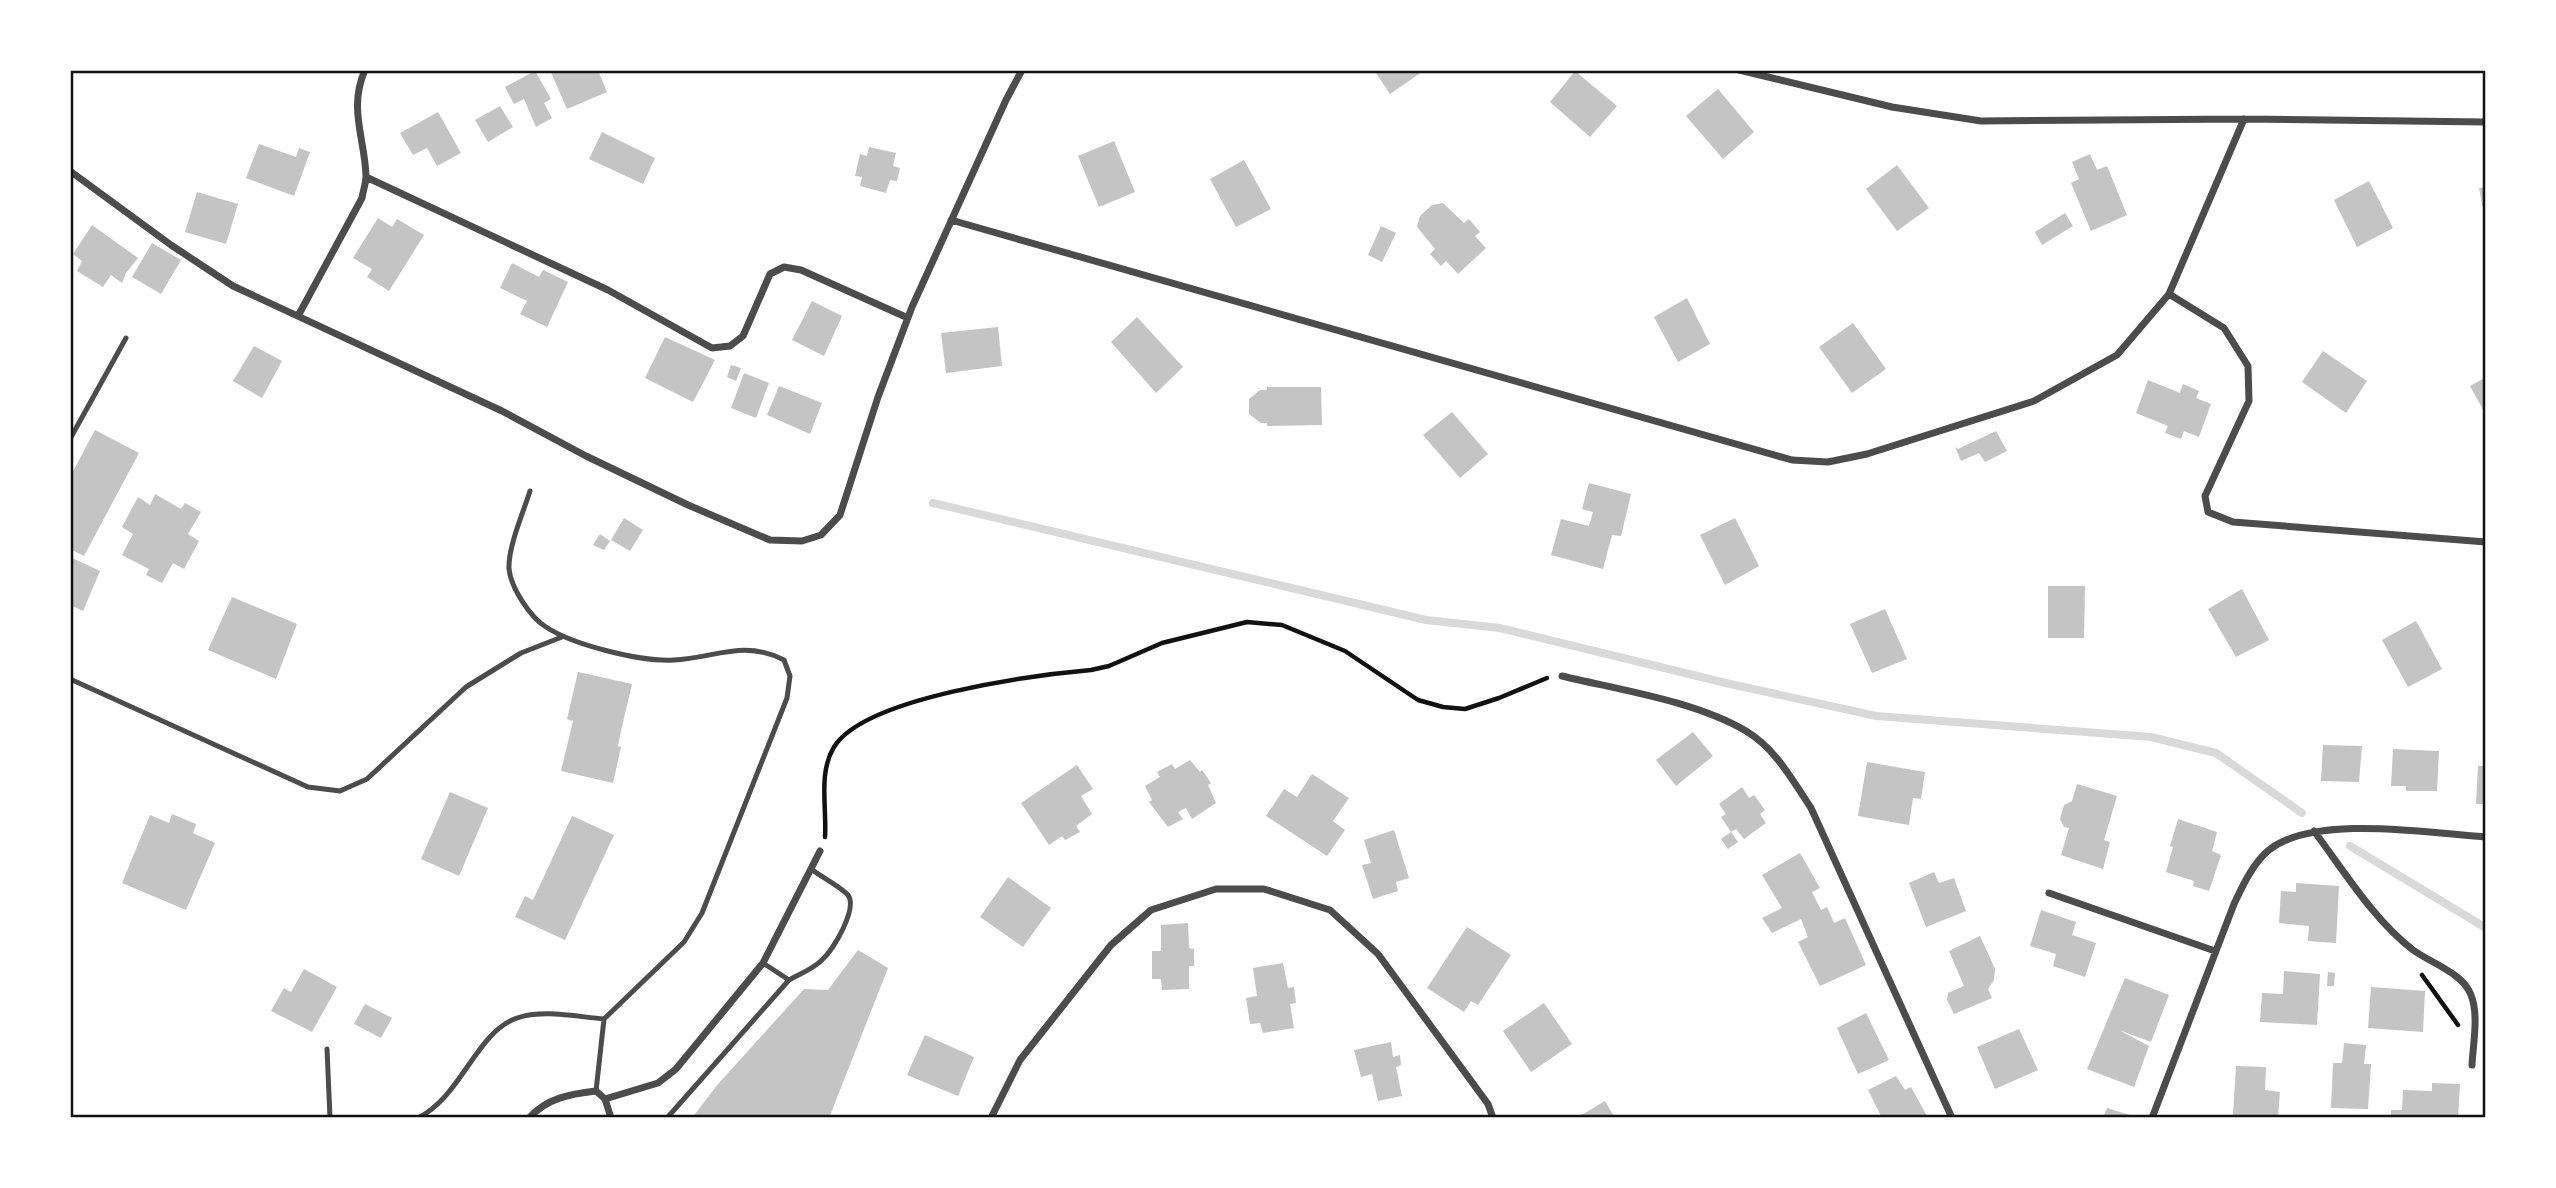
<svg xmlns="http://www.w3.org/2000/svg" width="2556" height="1188" viewBox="0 0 2556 1188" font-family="'PT Serif',serif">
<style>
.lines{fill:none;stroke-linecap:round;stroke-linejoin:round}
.stream{stroke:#d9d9d9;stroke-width:8}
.building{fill:#c4c4c4}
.path{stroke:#111;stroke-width:4.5}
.service{stroke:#4c4c4c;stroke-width:5}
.minor{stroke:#4c4c4c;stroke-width:7}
.neatline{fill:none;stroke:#111;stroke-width:2.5}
</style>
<rect width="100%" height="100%" fill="#fff"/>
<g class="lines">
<path class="stream" d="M933 503 1426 620 1500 628 1730 684 1876 716 2151 737 2216 753 2302 813
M2350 846 2486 928"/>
</g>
<path class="building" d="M550 70H598L607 92 567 109Z
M1374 70H1421L1422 72 1390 94Z
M535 71 551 99 544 103 552 118 536 127 524 99 514 104 505 87Z
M1575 71 1617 106 1590 137 1550 102Z
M1718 89 1754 132 1723 159 1686 116Z
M500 106 513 127 488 142 475 120Z
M438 112 461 153 437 166 427 148 413 155 400 133Z
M602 132 655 158 643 184 589 159Z
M1114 141 1135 192 1099 207 1078 156Z
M259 144 296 157 299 148 310 152 294 196 246 178Z
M869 147 896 153 893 166 900 168 897 181 890 180 886 193 860 186 862 177 855 176 860 154 867 156Z
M2090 154 2097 170 2107 166 2127 215 2091 231 2071 183 2079 179 2072 162Z
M1244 160 1271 209 1236 227 1210 179Z
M1897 165 1929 208 1897 231 1866 189Z
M2369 181 2393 228 2357 247 2334 200Z
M2486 187V218L2485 219 2479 188Z
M197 192 238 204 226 244 185 232Z
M1443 203 1464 223 1469 219 1480 232 1475 236 1486 248 1458 274 1446 261 1441 266 1430 254 1435 249 1417 227 1420 216 1432 205Z
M2065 213 2073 226 2042 245 2035 232Z
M378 218 392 227 397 219 424 235 389 291 367 277 372 269 353 258Z
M92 225 138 258 126 273 122 283 111 275 103 287 77 271 82 261 73 254Z
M1381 226 1396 233 1382 262 1368 255Z
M152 243 181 260 161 294 132 277Z
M512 263 539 277 543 270 568 282 547 327 520 314 527 301 500 288Z
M1687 298 1710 344 1678 362 1654 317Z
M812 301 842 316 824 356 792 340Z
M1137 317 1183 367 1156 393 1111 342Z
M1853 323 1886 369 1852 393 1819 347Z
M998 327 1002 366 946 373 941 333Z
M665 337 715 360 693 402 645 378Z
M254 346 282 361 262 398 233 381Z
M2323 351 2367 381 2346 413 2302 382Z
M731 365 741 368 736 381 727 377Z
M744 373 769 383 756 418 731 408Z
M2486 377V415L2470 386Z
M2148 380 2180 393 2183 384 2199 391 2196 398 2211 404 2199 437 2184 431 2181 439 2165 433 2168 426 2136 413Z
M779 386 822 403 810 434 767 415Z
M1267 387H1321L1322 425 1267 426V423H1261L1249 414V399L1260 390H1267Z
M1452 412 1488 454 1460 478 1423 435Z
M95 430 139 453 84 556 70 549V477Z
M1996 431 2007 451 1985 462 1979 453 1961 461 1955 447 1958 449Z
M1589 483 1631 494 1621 536 1612 535 1603 569 1551 555 1561 519 1589 526 1593 512 1582 509Z
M155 494 181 509 185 503 201 512 188 534 199 541 184 569 173 563 162 583 146 575 149 569 122 555 133 534 122 527 138 497 150 505Z
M624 518 643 530 630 551 611 540Z
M1735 518 1759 566 1725 585 1700 535Z
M600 534 610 541 604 550 593 545Z
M70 557 100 571 83 611 70 605Z
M2048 586H2085L2084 638H2048Z
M2242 589 2269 640 2236 657 2208 609Z
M232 597 297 624 276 679 208 650Z
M1885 609 1907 659 1872 673 1850 624Z
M2416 621 2442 669 2408 687 2382 640Z
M578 672 632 684 621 731 618 746 621 747 613 783 561 771 573 721 567 719Z
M1693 732 1713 756 1676 786 1656 760Z
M2323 745 2362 746 2359 782 2321 781Z
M2393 749 2439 751 2437 791H2406V786H2391Z
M1190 760 1200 772 1202 770 1211 783 1208 785 1216 803 1192 819 1186 808 1178 812 1183 819 1168 827 1149 802 1152 800 1145 786 1160 777 1157 772 1172 764 1175 769Z
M1867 762 1925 772 1921 799 1913 798 1909 825 1858 816Z
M1077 765 1093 789 1081 796 1092 814 1076 826 1080 832 1065 840 1062 836 1049 845 1021 803Z
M2478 766H2486V804H2476Z
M1312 774 1349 798 1333 821 1345 830 1327 856 1266 816 1284 789 1297 797Z
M2077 784 2117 796 2104 840 2110 842 2103 869 2061 855 2069 828 2064 827 2060 819 2064 805 2072 801Z
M1742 787 1749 798 1754 795 1765 810 1760 814 1766 823 1744 839 1736 829 1731 832 1721 817 1726 814 1719 804Z
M450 792 488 808 459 876 421 859Z
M172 814 196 824 193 833 215 843 186 910 122 883 150 815 169 823Z
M572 816 614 835 565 940 515 917 525 896 533 900Z
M2178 819 2217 832 2212 851 2221 855 2209 891 2193 886 2194 881 2166 872 2173 847 2170 846Z
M1394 830 1409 878 1396 882 1398 891 1373 899 1362 865 1371 863 1364 840Z
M1731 832 1738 842 1728 849 1721 839Z
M1800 853 1820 888 1812 892 1821 910 1827 907 1834 923 1845 918 1866 965 1820 986 1798 942 1808 937 1801 919 1772 933 1762 918 1782 908 1762 875Z
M1934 872 1939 883 1954 878 1966 911 1926 927 1909 883Z
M1008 877 1051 908 1023 947 980 917Z
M2296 883 2339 886 2336 943 2308 941 2309 926 2279 923 2281 891 2296 892Z
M2041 910 2076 922 2072 935 2096 943 2085 977 2053 966 2056 954 2030 946Z
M1188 923 1189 948 1194 949V966H1189V989L1162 990 1161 979H1152V951H1161V925Z
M1467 927 1511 955 1478 1005 1471 1001 1464 1012 1427 988Z
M1980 936 1995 969 1994 980 1988 989 1992 998 1954 1014 1947 1000 1948 993 1964 986 1949 951Z
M858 950 888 968 829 1118H692L718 1084 804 989 828 990Z
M1283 963 1288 988 1294 987 1296 1003 1290 1004 1294 1028 1263 1033 1260 1023 1250 1024 1246 998 1257 996 1253 968Z
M304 969 337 987 312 1032 271 1011 284 988 291 992Z
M2284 971 2320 974 2317 1025 2260 1022 2262 993 2283 994Z
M2328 972 2335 973 2334 986H2327Z
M2125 978 2169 995 2151 1042 2119 1030 2149 1046 2134 1087 2087 1069Z
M2371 987 2425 991 2423 1032 2368 1028Z
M1544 1003 1572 1044 1531 1072 1503 1031Z
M365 1004 392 1018 381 1038 354 1024Z
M1866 1013 1889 1060 1858 1074 1837 1028Z
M2019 1029 2038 1070 1995 1089 1977 1047Z
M925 1035 974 1057 958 1096 907 1075Z
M1391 1042 1393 1057 1400 1055 1401 1065 1396 1067 1402 1096 1378 1101 1372 1074 1361 1077 1354 1050Z
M2344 1043 2366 1045 2364 1064H2371L2368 1109 2331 1108 2333 1063H2342Z
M2236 1066 2266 1067 2265 1090 2280 1092 2278 1117 2233 1115Z
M1896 1076 1905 1090 1911 1087 1927 1116 1882 1118 1868 1090Z
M2432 1083 2460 1084 2458 1118H2391V1110H2402L2403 1090 2432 1091Z
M1605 1101 1615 1118H1574L1585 1113Z
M2107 1108 2136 1117V1118H2103Z"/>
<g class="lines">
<path class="path" d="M825 837C827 808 818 773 834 747 865 697 1034 675 1091 670L1109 666 1162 643 1247 622 1282 625 1345 651 1418 700 1443 707 1465 709 1499 698 1547 678
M2422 975 2458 1025"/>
<path class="service" d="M70 439 126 338
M530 491C523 513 508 547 509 569 511 588 530 617 546 627 573 645 641 662 674 660 715 658 743 639 784 660L790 676 787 698 702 913 684 942 604 1019 596 1091
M70 679 308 787 340 791 367 779 466 687 521 653 562 637
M789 980C800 974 813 969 822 960 833 950 858 909 848 895 841 887 820 876 811 869
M327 1049 330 1118
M418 1118C462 1096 476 1032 517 1018 543 1009 578 1017 604 1019
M667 1118 789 980 763 963"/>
<path class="minor" d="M1739 70 1892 107 1981 121 2244 119 2486 122
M70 171 171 245 233 286 502 411 586 456 688 505 770 540 802 541 821 535 840 515 878 397 912 307 1006 100 1022 70
M366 177 608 290 712 348 730 346 743 336 770 274 784 267 801 270 908 318
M951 220 1792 460 1828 462 1867 454 2034 401 2117 355 2169 294 2244 119
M2169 294 2224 328 2248 366 2249 401 2205 496 2208 512 2233 522 2486 542
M298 316 362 198C363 191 366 183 366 176 365 139 348 108 365 70
M1562 676C1620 690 1695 701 1746 731 1775 748 1793 781 1811 808L1952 1118
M2314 831C2344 871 2373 919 2413 950 2431 963 2463 973 2471 995 2479 1015 2473 1044 2472 1065
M2049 893 2215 951
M605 1099 658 1083 676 1069 763 963 820 851
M529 1118C547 1098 570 1094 596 1091L605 1099 611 1118
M991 1118 1020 1060 1111 945 1151 910 1216 889H1264L1330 910 1378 954 1488 1104 1493 1118
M2152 1118 2234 904C2243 885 2253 863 2269 850 2314 814 2430 833 2486 837"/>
</g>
<rect width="2556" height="1188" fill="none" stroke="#ffffff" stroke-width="144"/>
<rect x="72" y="72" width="2412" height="1044" class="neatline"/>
</svg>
